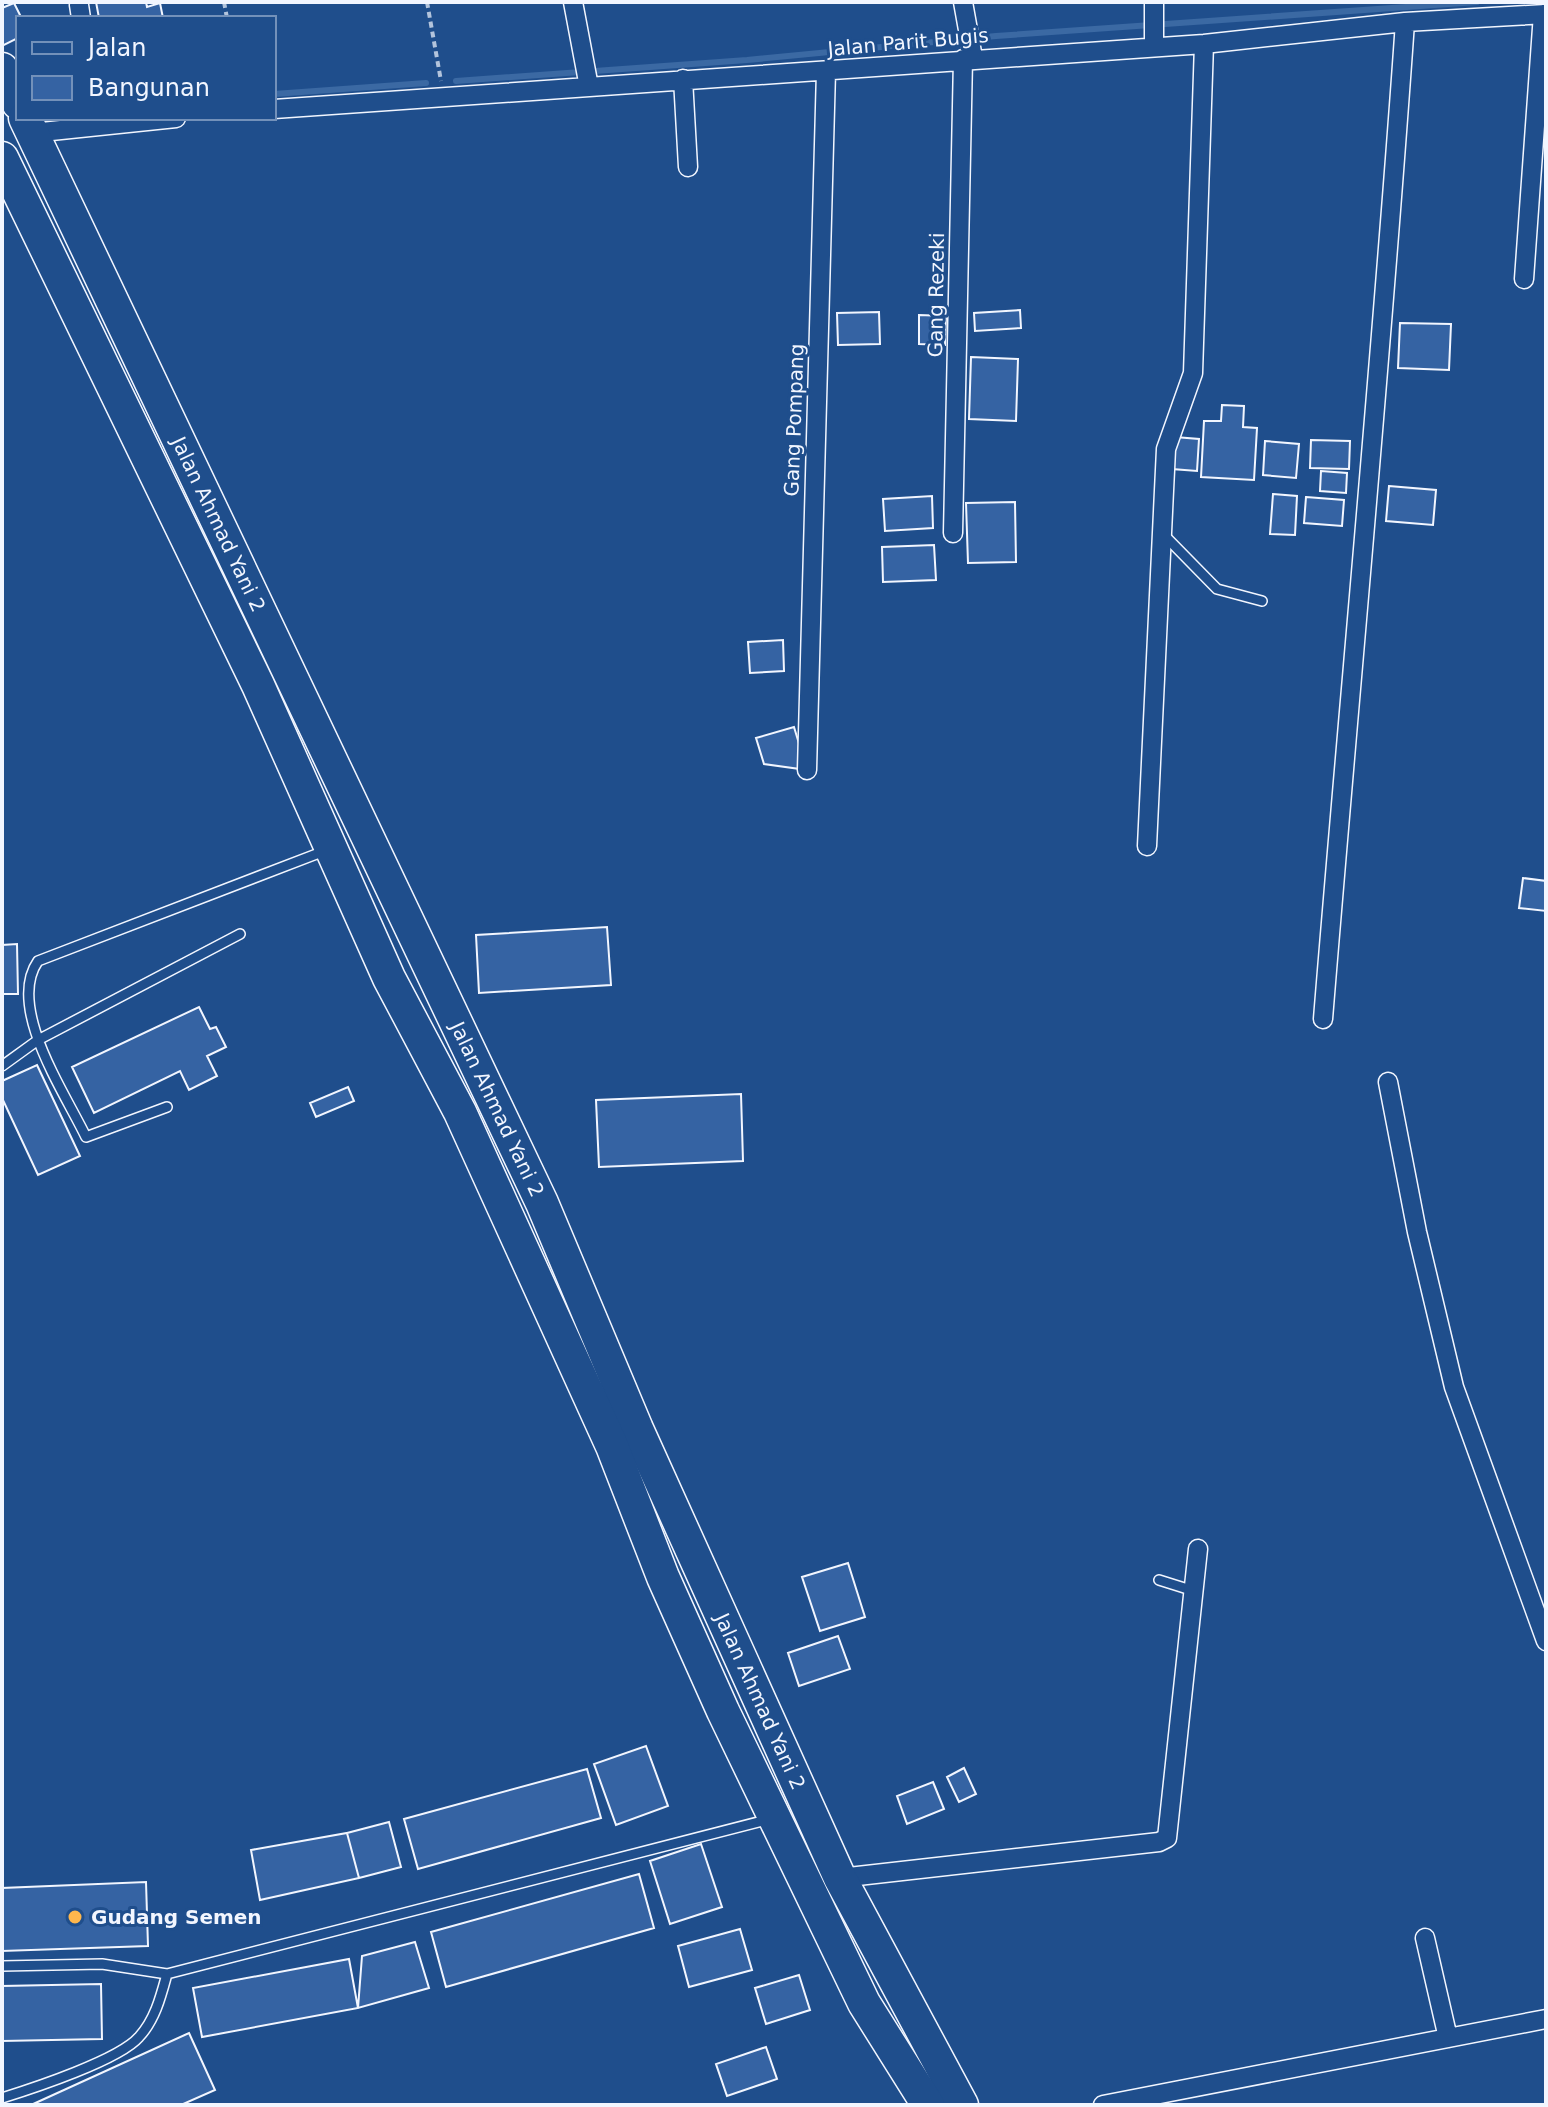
<svg xmlns="http://www.w3.org/2000/svg" width="1548" height="2107" viewBox="0 0 1548 2107" font-family="'DejaVu Sans',sans-serif">
<style>
.lines{fill:none;stroke-linecap:round;stroke-linejoin:round}
.stream{stroke:#3b69a3;stroke-width:6}
.building{fill:#3563a3;stroke:#f2f6ff;stroke-width:2}
.lane-casing{stroke:#f2f6ff;stroke-width:12}
.street-casing{stroke:#f2f6ff;stroke-width:21}
.highway-casing{stroke:#f2f6ff;stroke-width:35}
.path{stroke:#b3c4dc;stroke-width:4;stroke-dasharray:6 4;stroke-linecap:butt}
.lane{stroke:#1f4e8c;stroke-width:9}
.street{stroke:#1f4e8c;stroke-width:18}
.highway{stroke:#1f4e8c;stroke-width:32}
.poi-dot{fill:#ffb74d;stroke:#1f4e8c;stroke-width:3}
.labels{text-anchor:middle;dominant-baseline:central;stroke-width:6;stroke-linejoin:round;paint-order:stroke}
.street-label{font-size:20px;fill:#f2f6ff;stroke:#1f4e8c}
.poi-label{font-size:20px;font-weight:bold;fill:#f2f6ff;stroke:#1f4e8c;text-anchor:start}
</style>
<rect width="100%" height="100%" fill="#1f4e8c"/>
<g class="lines">
<path class="stream" d="M456 81 747 60 996 36 1477 2
M274 94 426 83"/>
</g>
<path class="building" d="M96 2H146L147 7 160 3 163 18H99Z
M14 3 21 17 17 20 18 38 2 46V8Z
M1020 310 1021 328 975 331 974 313Z
M879 312 880 344 838 345 837 313Z
M919 315 946 316 945 345 919 344Z
M1400 323 1451 324 1449 370 1398 368Z
M971 357 1018 359 1016 421 969 419Z
M1222 405 1244 406 1243 427 1257 428 1254 480 1201 477 1204 421H1221Z
M1175 437 1199 439 1197 471 1172 469Z
M1311 440 1350 441 1349 469 1310 468Z
M1265 441 1299 444 1296 478 1263 475Z
M1321 471 1347 473 1346 493 1320 491Z
M1389 486 1436 490 1433 525 1386 521Z
M1273 494 1297 496 1295 535 1270 534Z
M932 496 933 528 885 531 883 499Z
M1306 497 1344 500 1342 526 1304 523Z
M1015 502 1016 562 968 563 966 503Z
M934 545 936 580 883 582 882 547Z
M783 640 784 671 750 673 748 642Z
M794 727 807 770 764 764 756 738Z
M1523 878 1546 881V911L1519 908Z
M607 927 611 985 479 993 476 935Z
M17 944 18 994H2V945Z
M199 1007 210 1029 216 1027 226 1047 207 1056 217 1076 189 1090 180 1071 94 1113 72 1067Z
M37 1065 80 1156 38 1175 2 1098V1081Z
M348 1087 354 1101 316 1117 310 1103Z
M741 1094 743 1161 599 1167 596 1100Z
M848 1563 865 1617 820 1631 802 1577Z
M838 1636 850 1669 799 1686 788 1653Z
M646 1746 668 1806 616 1825 594 1764Z
M964 1768 976 1794 959 1802 947 1777Z
M587 1769 601 1818 418 1869 404 1819Z
M933 1782 944 1809 907 1824 897 1796Z
M389 1822 401 1867 359 1878 347 1833Z
M347 1833 359 1878 260 1900 251 1850Z
M701 1844 722 1907 670 1924 650 1861Z
M639 1874 654 1928 446 1987 431 1932Z
M146 1882 148 1946 2 1951V1888Z
M740 1929 752 1970 689 1987 678 1946Z
M415 1942 429 1988 358 2008 362 1956Z
M349 1959 358 2008 202 2037 193 1988Z
M799 1975 810 2010 766 2024 755 1988Z
M101 1984 102 2039 2 2041V1986Z
M189 2033 215 2090 181 2105H31Z
M766 2047 777 2079 727 2096 716 2064Z"/>
<g class="lines">
<g class="lane-casing">
<path id="lane" d="M1164 535 1217 589 1262 601
M2 1066 38 1040 240 934
M167 1107 86 1137C65 1093 6 1007 38 961L327 850
M1159 1580 1194 1591
M2 1966 102 1964 167 1974 770 1819
M2 2098C34 2088 119 2060 139 2037 155 2020 161 1996 167 1974"/>
</g>
<g class="street-casing">
<path id="street" d="M573 2 589 87
M963 2 973 58
M1154 2V47
M79 5 81 18
M683 79 688 167
M274 109 1204 44 1405 22 1546 14
M32 133 176 118
M1524 279 1543 14
M953 533 963 59
M807 770 826 71
M1147 846 1166 449 1193 373 1204 44
M1323 1019C1350 687 1382 355 1405 22
M1388 1082 1417 1232 1454 1387 1546 1641
M840 1878 1159 1842 1167 1838 1198 1549
M1425 1938 1448 2038
M1103 2105 1546 2019"/>
</g>
<g class="highway-casing">
<g id="highway">
<path d="M2 69 18 103"/>
<path id="s1" d="M25 118 542 1203 637 1429 840 1878 962 2105"/>
<path d="M2 158 258 685 389 978 460 1112 612 1446 663 1577 723 1711 864 2003 928 2105"/>
</g>
</g>
<path class="path" d="M224 2 227 18
M427 2 441 81"/>
<use href="#lane" class="lane"/>
<use href="#street" class="street"/>
<use href="#highway" class="highway"/>
</g>
<circle class="poi-dot" cx="75" cy="1917" r="8"/>
<g class="labels">
<g class="street-label">
<text transform="translate(908 42) rotate(-5)">Jalan Parit Bugis</text>
<text transform="translate(936 295) rotate(-89)">Gang Rezeki</text>
<text transform="translate(794 420) rotate(-88)">Gang Pompang</text>
<text stroke="none"><textPath href="#s1" startOffset="450">Jalan Ahmad Yani 2</textPath></text>
<text stroke="none"><textPath href="#s1" startOffset="1098">Jalan Ahmad Yani 2</textPath></text>
<text stroke="none"><textPath href="#s1" startOffset="1746">Jalan Ahmad Yani 2</textPath></text>
</g>
<g class="poi-label">
<text x="91" y="1917">Gudang Semen</text>
</g>
</g>
<rect width="1548" height="2107" fill="none" stroke="#f2f6ff" stroke-width="8"/>
<rect x="16" y="16" width="260" height="104" fill="#1f4e8c" stroke="#7391ba" stroke-width="2"/>
<rect x="32" y="42" width="40" height="12" fill="#1f4e8c" stroke="#7391ba" stroke-width="2"/>
<text x="88" y="56" font-size="24" fill="#f2f6ff">Jalan</text>
<rect x="32" y="76" width="40" height="24" fill="#3563a3" stroke="#7391ba" stroke-width="2"/>
<text x="88" y="96" font-size="24" fill="#f2f6ff">Bangunan</text>
</svg>
